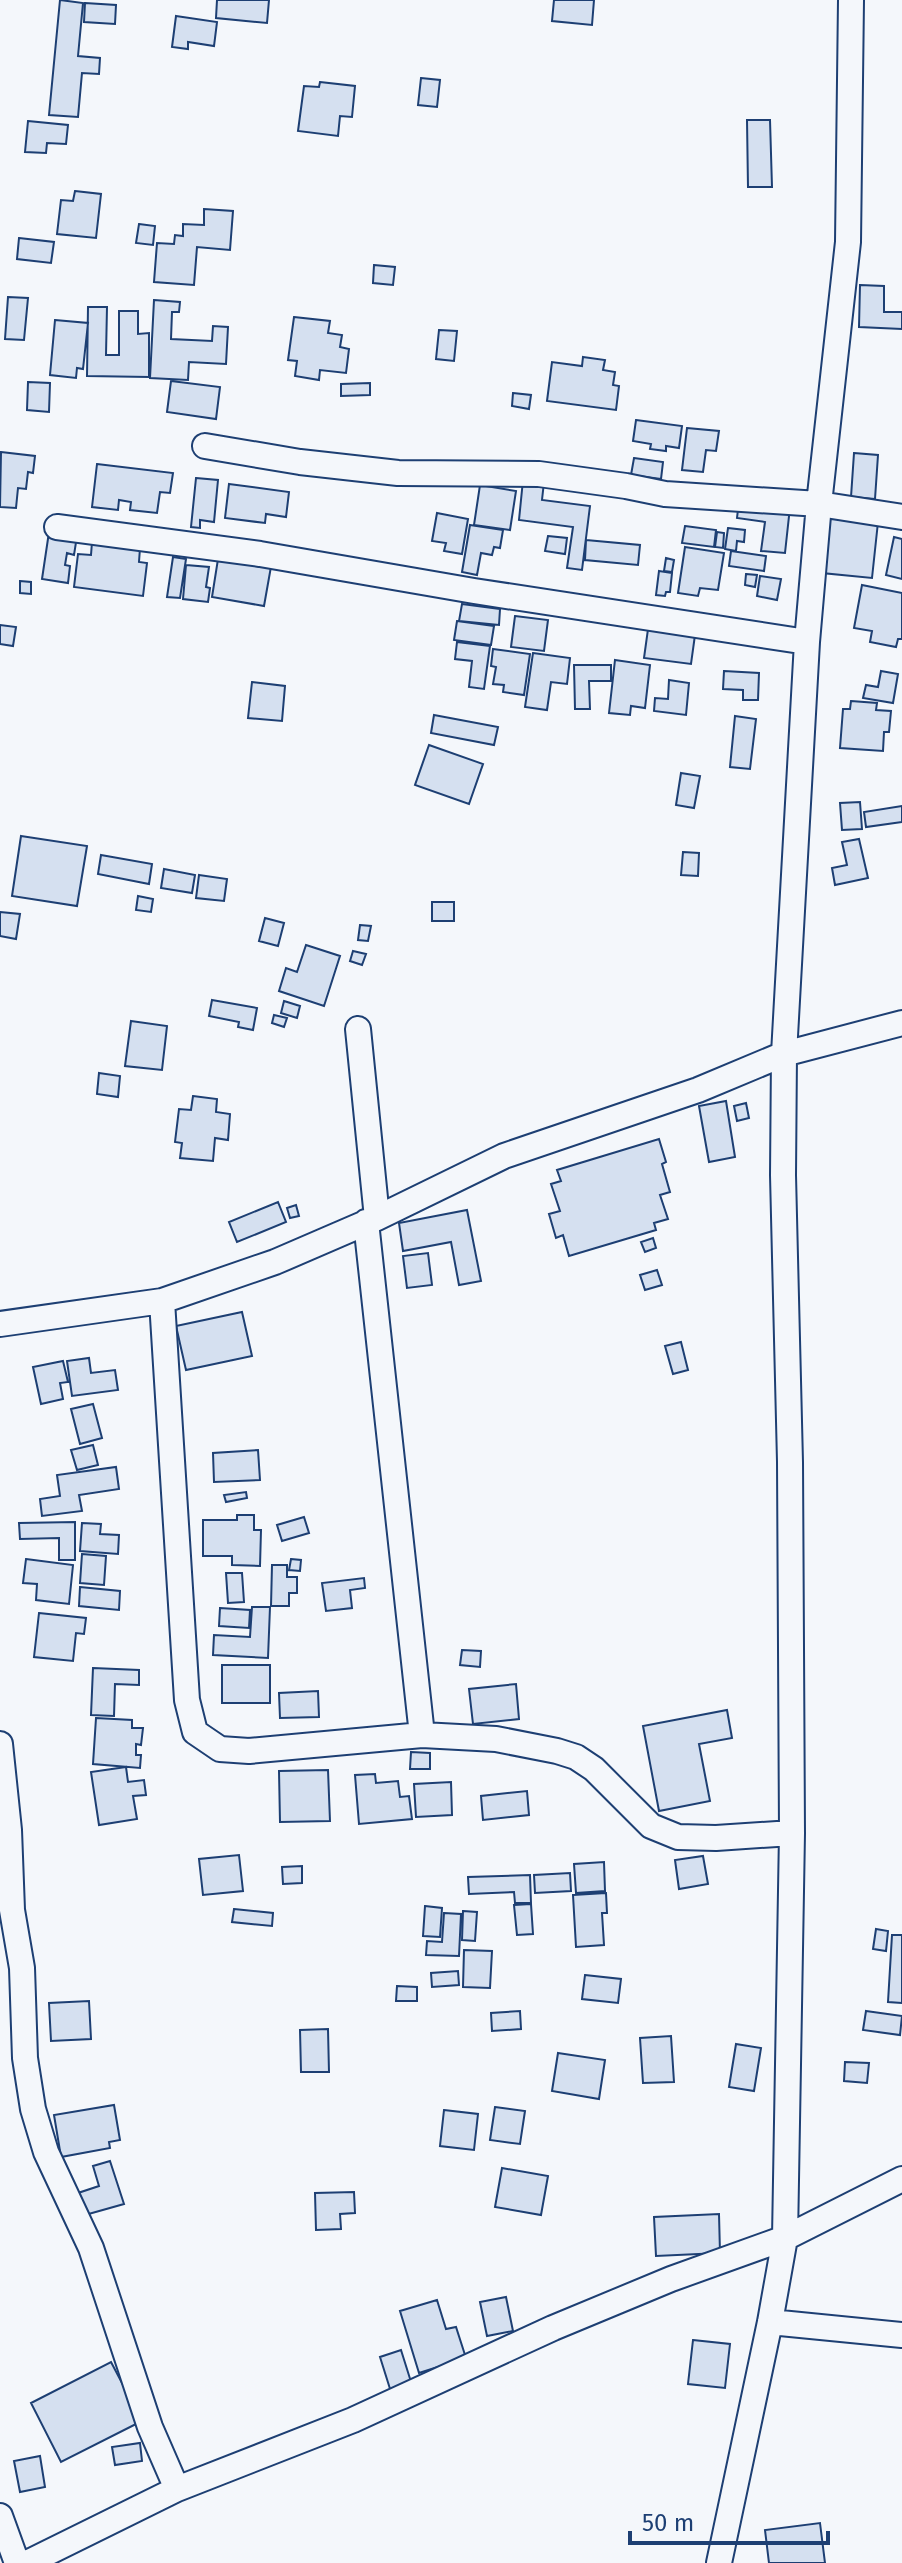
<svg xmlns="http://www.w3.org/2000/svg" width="902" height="2563" viewBox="0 0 902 2563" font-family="'Fira Sans',sans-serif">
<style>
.building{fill:#d5e0f0;stroke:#1d3f73;stroke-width:2}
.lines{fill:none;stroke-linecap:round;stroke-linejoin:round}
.street-casing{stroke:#1d3f73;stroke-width:28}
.street{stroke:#f4f7fb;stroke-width:24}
</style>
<rect width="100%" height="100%" fill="#f4f7fb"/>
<path class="building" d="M60 0 83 3 78 56 100 58 99 74 82 73 78 117 49 115Z
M217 0H269L267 23 216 18Z
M554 0H594L592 25 552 21Z
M85 3 116 5 115 24 84 22Z
M176 16 217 22 214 46 188 42V49L172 47Z
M421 78 440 80 437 107 418 105Z
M320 82 355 86 352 117 340 116 338 136 298 131 304 86 319 87Z
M747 120H770L772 187H748Z
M28 121 68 125 66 144 47 143 46 153 25 152Z
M75 191 101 194 96 238 57 234 61 200 73 201Z
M204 209 233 211 230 250 197 247 194 285 154 282 157 243 174 244 175 235 183 236V224L204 225Z
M139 224 155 226 153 245 136 243Z
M19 238 54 242 51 263 17 259Z
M374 265 395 267 393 285 373 283Z
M860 285 884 286V312H902V329L859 327Z
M8 297 28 298 24 340 5 339Z
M154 300 180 302 179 312H172L171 339 212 341 213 326 228 327 226 364 189 362 188 380 150 378Z
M88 307H107L106 355H119V311H138V334L149 333V377L87 376Z
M294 317 330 321 328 333 342 335 340 347 349 349 346 373 320 370 319 380 295 376 297 361 288 360Z
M55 320 88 323 83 369 77 368 76 378 50 375Z
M439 330 457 331 454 361 436 359Z
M583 357 605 360 603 370 615 372 613 385 619 386 616 410 547 401 552 362 582 366Z
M171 381 220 387 216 419 167 412Z
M28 382 50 383 49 412 27 410Z
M370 383V395L341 396V384Z
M513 393 531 395 529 409 512 406Z
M636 420 682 426 679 448 666 446V451L650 449 651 444 633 441Z
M687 428 719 431 716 451 706 450 703 472 682 470Z
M1 452 35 456 33 473 28 472 26 489 18 488 16 508 0 507Z
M854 453 878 455 875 499 851 497Z
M634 458 663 462 661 479 631 475Z
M97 464 173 473 170 493 160 492 157 513 130 510 131 502 119 500 118 510 92 507Z
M196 478 218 480 214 522 200 520V528L191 527Z
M523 480 544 482 542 500 590 506 582 570 567 568 573 527 519 520Z
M229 484 289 492 286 517 266 514 265 523 225 518Z
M480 485 516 491 510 530 474 525Z
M739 501 790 507 785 553 761 551 765 522 737 518Z
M437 513 468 519 462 554 444 551 446 543 432 541Z
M828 518 878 522 872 578 822 573Z
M470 525 503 530 500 548 494 547 492 555 481 553 477 575 462 572Z
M685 526 716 530 714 547 682 543Z
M728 528 745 530 744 542 737 541 736 551 725 549Z
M49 532 77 536 74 555 67 553 65 565 70 566 68 583 42 579Z
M717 532 724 533 723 548 715 547Z
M548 536 567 538 565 554 545 551Z
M894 537 902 539V579L886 575Z
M586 540 640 545 638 565 585 560Z
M92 542 140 548 139 562 147 563 143 596 74 587 78 554 91 555Z
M685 547 724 553 718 590 700 588 698 596 678 593Z
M731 551 766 556 764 571 729 566Z
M173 557 186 559 180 598 167 597Z
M666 558 674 560 672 572 664 571Z
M218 559 272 561 264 606 212 597Z
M186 565 209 567 206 587 210 588 208 602 183 599Z
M659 571 672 573 670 592H666L665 596 656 595Z
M746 574 757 575 755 587 745 585Z
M760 576 781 579 777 600 757 596Z
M20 581 31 582V594L20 593Z
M862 585 902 593V639H898L896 647 870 642 872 631 854 628Z
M462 604 500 609 499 625 459 621Z
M515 616 548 620 544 651 511 647Z
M457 621 494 626 491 645 454 640Z
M0 625 16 627 13 646 0 644Z
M648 629 695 635 691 664 644 658Z
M457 642 490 646 484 689 469 687 472 661 455 659Z
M493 649 530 654 524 695 503 692 504 685 493 684 496 667 491 666Z
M533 653 570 658 567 684 551 682 547 710 525 707Z
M615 660 650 665 645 708 631 706 630 715 609 713Z
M574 665H611V681H589L590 709H575Z
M724 671 759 673 758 700H743V690L723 689Z
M881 671 898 674 893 703 863 698 866 685 878 687Z
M669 680 689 683 686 715 654 711 655 698 668 699Z
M252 682 285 686 282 721 248 718Z
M851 701 877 703 876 710 891 711 889 732H884L883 751 840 748 843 709H850Z
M434 715 498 727 494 745 431 733Z
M735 716 756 719 750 769 730 767Z
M429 745 483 764 469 804 415 785Z
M681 773 700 776 694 808 676 805Z
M860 802 862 829 842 830 840 803Z
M902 806V822L866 827 864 812Z
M21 836 87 846 77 906 12 896Z
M859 839 868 878 835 885 832 868 847 865 842 842Z
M683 852 699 853 698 876 681 875Z
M101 855 152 864 149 884 98 874Z
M164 869 195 875 192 893 161 888Z
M199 875 227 879 224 901 196 898Z
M138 896 153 899 151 912 136 910Z
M432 902H454V921H432Z
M0 912 20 914 16 939 0 936Z
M265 918 284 923 278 946 259 941Z
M360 925 371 926 368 941 358 940Z
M306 945 340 956 324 1006 279 991 286 968 297 972Z
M353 951 366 954 362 965 350 961Z
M212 1000 257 1008 253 1030 238 1027 239 1022 209 1016Z
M284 1001 300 1006 297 1018 281 1013Z
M274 1015 287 1018 284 1027 272 1023Z
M131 1021 167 1026 162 1070 125 1066Z
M99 1073 120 1076 118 1097 97 1094Z
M193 1096 217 1099 216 1112 230 1114 228 1140 215 1138 213 1161 180 1158 182 1143 175 1142 179 1109 191 1110Z
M726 1101 735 1157 709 1162 699 1106Z
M746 1103 749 1118 737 1121 734 1106Z
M659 1139 666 1162 662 1164 670 1192 660 1195 668 1219 654 1223 656 1230 569 1256 563 1235 556 1238 549 1214 560 1211 551 1184 561 1181 557 1170Z
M278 1202 286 1222 237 1242 229 1222Z
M296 1205 299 1216 290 1218 287 1208Z
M467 1210 481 1281 459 1285 451 1242 403 1251 399 1223Z
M653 1238 656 1248 645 1252 641 1242Z
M428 1253 432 1285 407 1288 403 1256Z
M657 1270 662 1285 645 1290 640 1275Z
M242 1312 252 1356 186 1370 176 1326Z
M681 1342 688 1370 673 1374 665 1346Z
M89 1358 91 1373 115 1370 118 1390 72 1396 67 1361Z
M63 1361 68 1382 60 1383 63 1399 41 1404 33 1367Z
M93 1404 102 1438 80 1444 71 1409Z
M93 1445 98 1465 77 1470 71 1450Z
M258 1450 260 1480 214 1482 213 1453Z
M116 1467 119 1489 79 1495 82 1511 42 1516 40 1499 60 1496 57 1475Z
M246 1492 247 1498 226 1502 224 1495Z
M237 1515H254V1530H261L260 1566 232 1565V1556H203V1520H237Z
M304 1517 309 1533 282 1541 277 1525Z
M75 1522V1560H59V1538L20 1539 19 1523Z
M82 1523 101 1524 100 1534 119 1535 118 1554 80 1551Z
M82 1554 106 1556 104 1585 80 1583Z
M26 1559 73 1565 69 1604 36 1600 37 1584 23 1583Z
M291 1559 301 1560 300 1571 289 1570Z
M272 1565H287V1577H297V1593H289V1606H271Z
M226 1573H242L244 1602 228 1603Z
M364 1578 365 1588 350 1590 352 1608 326 1611 322 1583Z
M80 1587 120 1591 119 1610 79 1606Z
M252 1607H270L268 1658 213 1655 214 1635 250 1637Z
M220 1608 250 1610 249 1628 219 1626Z
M39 1613 86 1618 84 1634 76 1633 73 1661 34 1657Z
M462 1650 481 1651 480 1667 460 1665Z
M222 1665H270V1703H222Z
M93 1668 139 1670V1685L115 1684 114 1716 91 1715Z
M516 1684 519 1719 473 1724 469 1689Z
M318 1691 319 1717 280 1718 279 1693Z
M727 1710 732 1738 699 1744 710 1801 659 1811 643 1726Z
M96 1718 132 1720V1728H143L141 1745 136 1744V1755H141L140 1768 93 1764Z
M411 1752 430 1753V1769H410Z
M126 1767 128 1782 144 1780 146 1795 133 1796 137 1819 99 1825 91 1772Z
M328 1770 330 1821 280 1822 279 1771Z
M375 1774 376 1783 398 1781 400 1797 409 1796 412 1819 359 1824 355 1775Z
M451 1782 452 1815 416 1817 414 1784Z
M527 1791 529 1815 483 1820 481 1796Z
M239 1855 243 1891 203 1895 199 1859Z
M703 1856 708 1884 679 1889 675 1860Z
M604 1862 605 1891 576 1893 574 1864Z
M302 1866V1883L283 1884 282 1867Z
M570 1873 571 1891 535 1893 534 1875Z
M530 1875 531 1903H515L514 1892 469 1894 468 1877Z
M606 1893 607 1913H602L604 1945 576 1947 573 1895Z
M531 1904 533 1934 517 1935 514 1905Z
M425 1906 442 1908 440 1937 423 1936Z
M234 1909 273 1913 272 1926 232 1922Z
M463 1911 477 1912 475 1941 462 1940Z
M444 1913 461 1914 459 1956 426 1955 427 1941 442 1942Z
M876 1929 888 1931 886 1951 873 1949Z
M892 1935H902V2003L888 2002Z
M464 1950 492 1951 490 1988 463 1987Z
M458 1971 459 1985 432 1987 431 1973Z
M585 1975 621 1979 618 2003 582 1999Z
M397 1986 417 1987V2001H396Z
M89 2001 91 2039 51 2041 49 2003Z
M520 2011 521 2029 492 2031 491 2013Z
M866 2011 902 2016 900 2035 863 2030Z
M328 2029 329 2072H301L300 2030Z
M671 2036 674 2082 643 2083 640 2038Z
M736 2044 761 2048 754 2091 729 2087Z
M558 2053 605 2060 599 2099 552 2091Z
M845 2062 869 2063 867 2083 844 2081Z
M114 2105 120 2140 109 2142 110 2148 61 2157 54 2115Z
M495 2107 525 2111 520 2144 490 2140Z
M444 2110 478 2114 474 2150 440 2146Z
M110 2161 124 2204 85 2215 78 2193 99 2186 93 2166Z
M502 2168 548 2176 541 2215 495 2207Z
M354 2192 355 2213 340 2214 341 2229 316 2230 315 2193Z
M719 2214 720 2253 656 2256 654 2217Z
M506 2297 513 2331 487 2336 480 2302Z
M437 2300 446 2329 456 2327 466 2358 419 2373 400 2311Z
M693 2340 730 2344 725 2388 688 2384Z
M401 2350 412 2385 391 2392 380 2357Z
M111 2362 142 2421 61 2462 31 2403Z
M140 2443 142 2461 115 2465 112 2447Z
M40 2456 45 2487 20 2492 14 2461Z
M820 2523 825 2563H769L765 2530Z"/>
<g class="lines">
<g class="street-casing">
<path id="street" d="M205 446 300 462 398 473 539 474 626 486 665 494 819 504 902 517
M57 527 260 554 474 591 807 642
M358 1029 377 1218
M366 1222 422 1735
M162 1301 187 1700 195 1732 220 1749 249 1751 422 1735 496 1739 557 1751 576 1757 594 1769 651 1826 678 1837 716 1838 792 1833
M0 1324 162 1301 275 1262 377 1218 504 1156 698 1090 784 1054 902 1023
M0 1744 9 1830 12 1910 22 1968 25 2058 33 2109 46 2152 91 2248 150 2427 177 2489
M770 2322 902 2335
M0 2516 17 2563
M27 2563 177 2489 353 2420 553 2328 671 2279 785 2238 902 2179
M719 2563 770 2322 785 2238 792 1833 790 1462 783 1175 784 1054 807 642 819 504 848 242 851 0"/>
</g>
<use href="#street" class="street"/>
</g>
<path d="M630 2531v12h198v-12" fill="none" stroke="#1d3f73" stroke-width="4"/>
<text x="642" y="2531" font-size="24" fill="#1d3f73" stroke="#f4f7fb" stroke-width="6" paint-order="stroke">50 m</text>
</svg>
